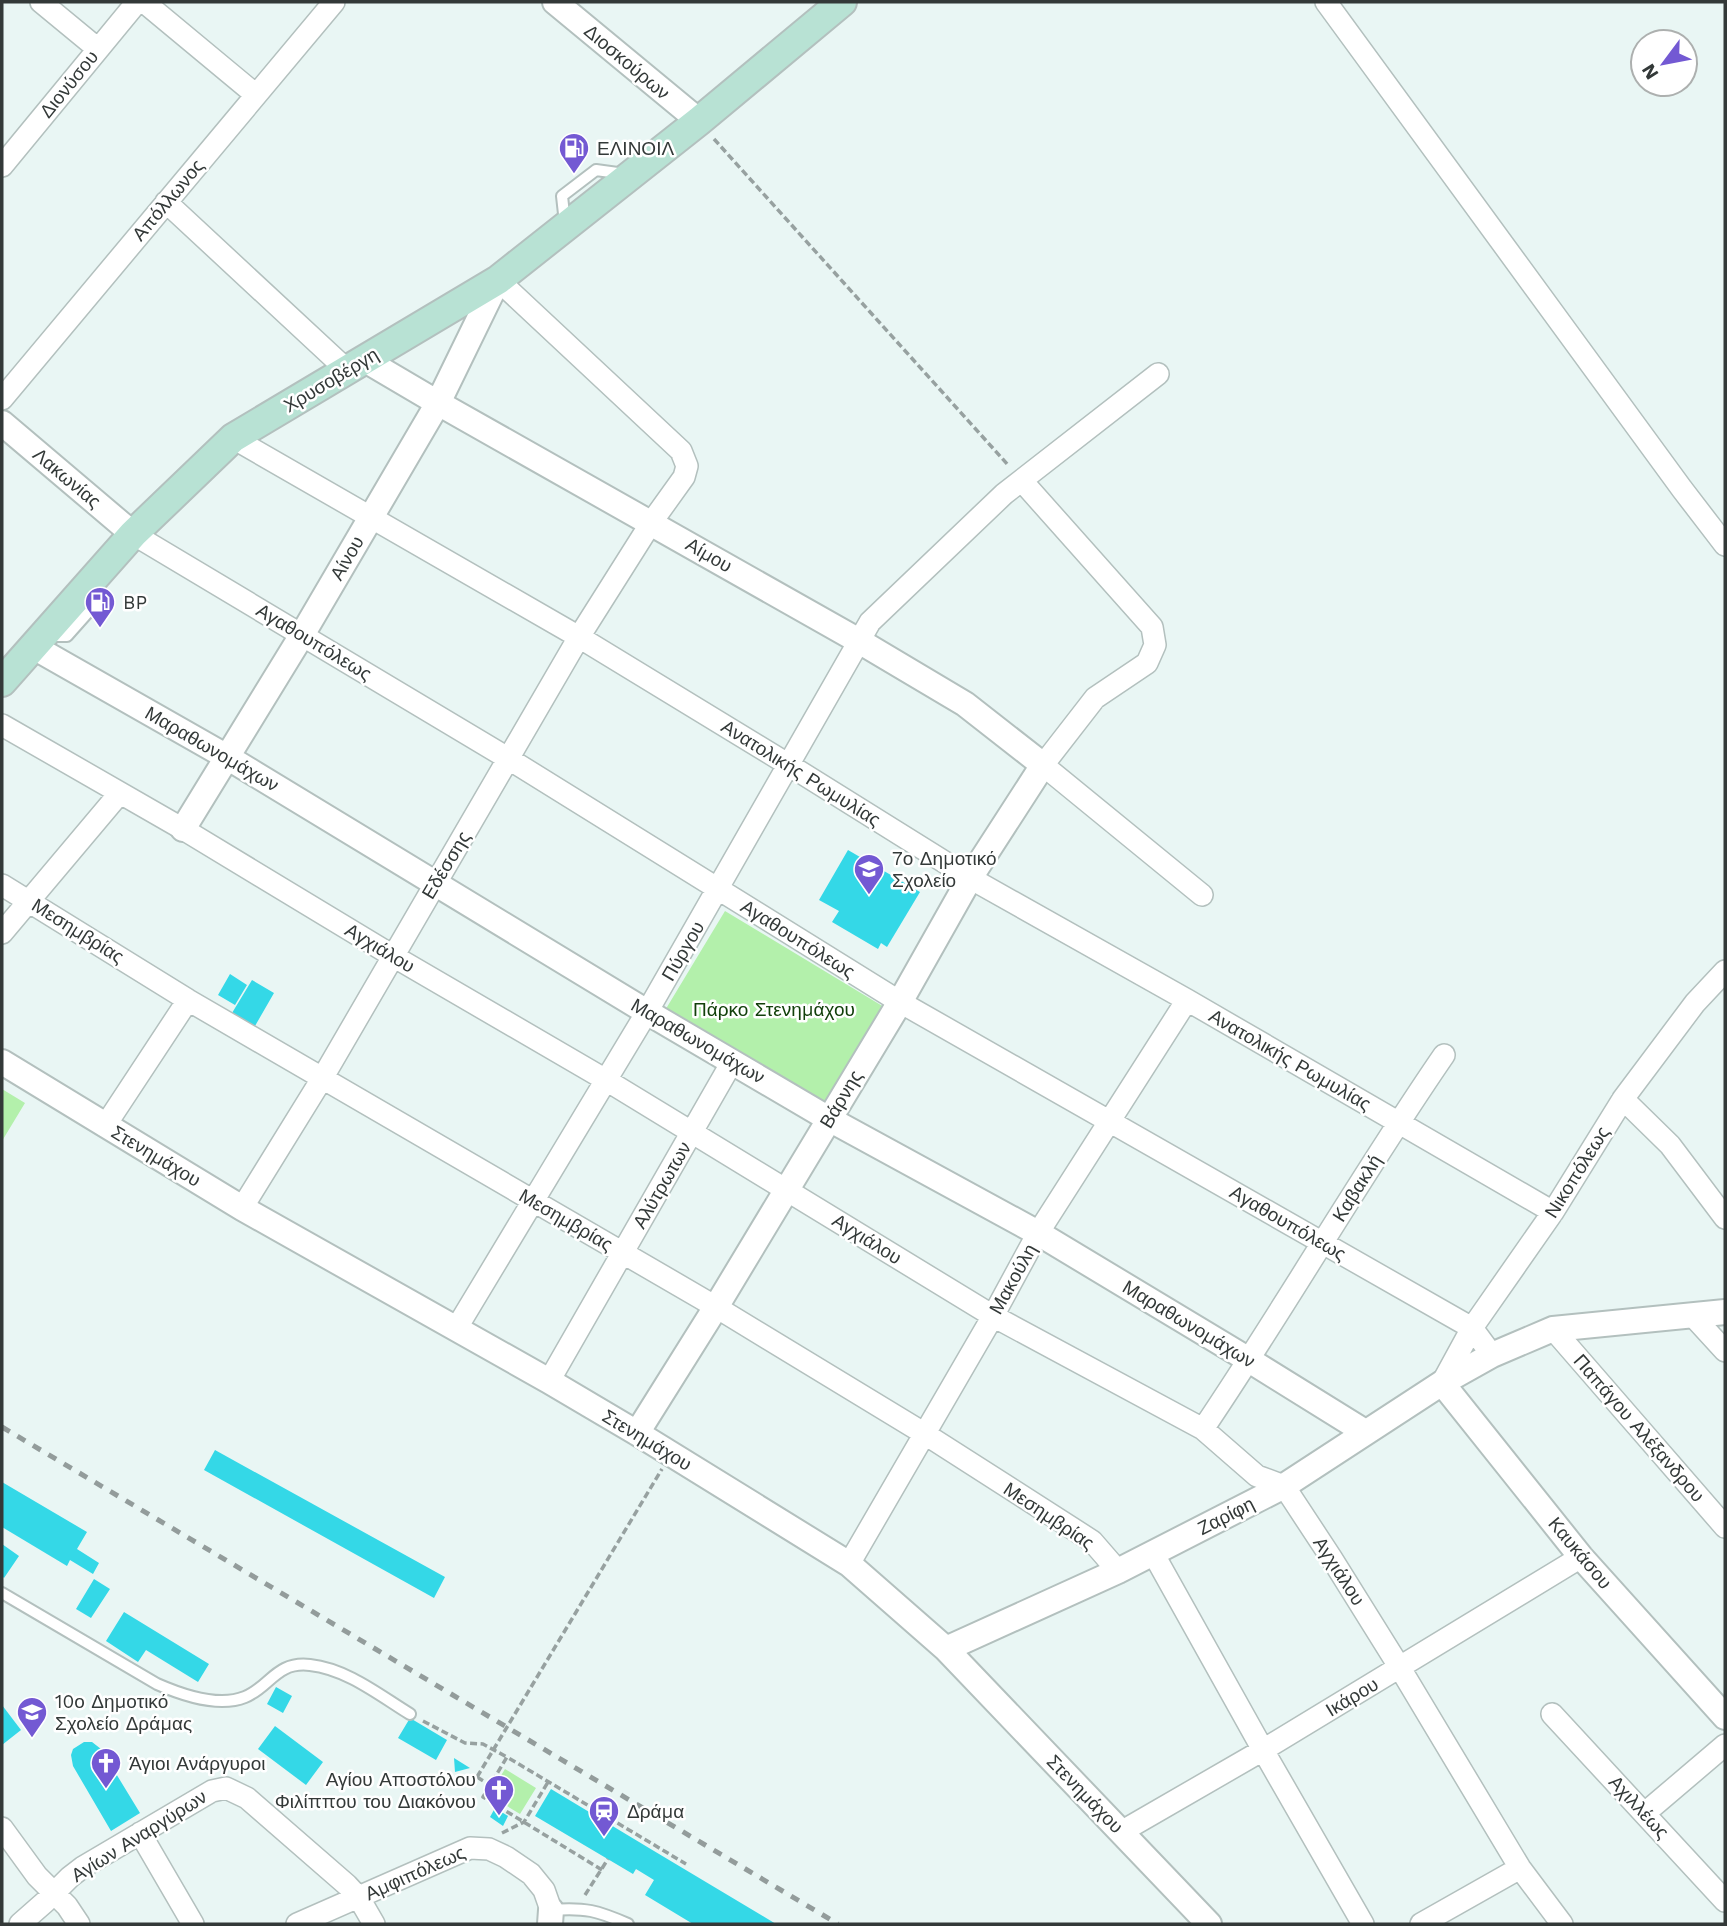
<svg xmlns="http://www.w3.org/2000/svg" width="1727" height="1926" viewBox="0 0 1727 1926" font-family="'Work Sans',sans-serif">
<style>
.green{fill:#b3f0ab}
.building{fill:#34d8e7}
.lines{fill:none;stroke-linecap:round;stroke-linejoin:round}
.service-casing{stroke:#b3c0be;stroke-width:14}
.minor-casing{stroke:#b3c0be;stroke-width:24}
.tertiary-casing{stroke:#b3c0be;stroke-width:28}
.secondary-casing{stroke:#b3c0be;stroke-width:32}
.path{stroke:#97a1a0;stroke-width:3.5;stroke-dasharray:7 3.5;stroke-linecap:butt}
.service{stroke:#fff;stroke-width:10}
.minor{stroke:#fff;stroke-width:21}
.tertiary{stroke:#fff;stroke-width:24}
.secondary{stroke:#b8e2d4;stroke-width:28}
.rail{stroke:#939c9b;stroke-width:5;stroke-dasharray:9 9;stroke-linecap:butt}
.path-bridge{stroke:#97a1a0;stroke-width:3.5;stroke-dasharray:7 3.5;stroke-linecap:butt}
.labels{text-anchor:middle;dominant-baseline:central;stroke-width:5;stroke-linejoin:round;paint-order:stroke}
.street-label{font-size:19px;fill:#333938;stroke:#fff}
.poi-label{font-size:19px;fill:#333938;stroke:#fff;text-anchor:start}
.park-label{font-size:19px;fill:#12400b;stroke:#fff}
</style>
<rect width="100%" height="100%" fill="#e9f6f4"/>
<path class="green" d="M725 911 884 1007 823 1108 664 1012Z
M2 1089 25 1103 2 1141Z
M505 1769 536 1788 520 1814 489 1795Z"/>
<path class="building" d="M848 850 920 892 887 947 881 943 878 949 832 922 839 911 819 900Z
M230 974 247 985 235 1005 218 995Z
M252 980 274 993 255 1026 232 1013Z
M215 1450 445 1577 434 1598 204 1470Z
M2 1482 87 1532 77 1549 99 1563 93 1574 70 1560 67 1566 2 1527Z
M2 1544 19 1556 4 1578 2 1576Z
M94 1579 110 1589 91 1618 76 1609Z
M124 1612 209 1664 198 1682 146 1650 138 1662 106 1641Z
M276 1687 292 1696 283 1713 267 1704Z
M2 1705 21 1730 2 1745Z
M410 1718 447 1740 436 1760 398 1738Z
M275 1726 323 1762 306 1785 258 1749Z
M84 1742H92L101 1749 140 1813 111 1831 73 1766 71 1755 73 1749Z
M454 1758 470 1768 455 1772Z
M551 1789 649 1848 776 1924H693L645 1895 654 1880 636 1869 633 1874 535 1816Z
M495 1808 508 1816 503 1826 490 1817Z"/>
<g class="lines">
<g class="service-casing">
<path id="service" d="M565 223 562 196 596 170 625 174
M48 636H67L91 609 90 590
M2 1593 157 1684C182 1695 218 1708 245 1697 270 1687 276 1661 310 1665 347 1669 379 1695 410 1714
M551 1910C585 1907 598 1911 628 1924"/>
</g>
<g class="minor-casing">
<path id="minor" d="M41 2 98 49
M144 2 256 95
M1326 2 1682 489 1725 545
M2 166 137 2
M166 202 348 371
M2 399 334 2
M233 438 579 637 789 765 970 878 1187 1000 1553 1212
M1022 481 1152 627 1155 645 1147 663 1095 698 1043 765 1202 895
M133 534 509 759 900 1002 1472 1328 1492 1355
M2 725 183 829 393 956 606 1080 993 1316 1203 1429 1257 1476 1284 1486 1332 1559 1400 1668 1520 1868 1562 1924
M2 885 188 1000 716 1307 925 1434 1092 1541 1118 1571
M2 933 119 794
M1623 1099 1670 1145 1725 1218
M105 1126 188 1000
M242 1208 323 1077 579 637 651 523 684 477 687 466 681 451 498 280
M1692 1315 1725 1351
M456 1329 647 1012 870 622 1004 494 1158 374
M1553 1329 1725 1527
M549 1381 732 1062
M1442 1383 1472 1328 1553 1212 1623 1099 1695 1003 1725 971
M1203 1429C1286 1306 1360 1177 1444 1055
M1153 1553 1263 1750 1363 1924
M849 1564 993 1316 1038 1233 1187 1000
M1552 1714 1725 1901
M1645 1813 1725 1745
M2 1828 37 1876 67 1906 79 1924
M1121 1832 1263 1750 1581 1557
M140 1833 193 1924
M20 1924 45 1902 70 1877 83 1867 212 1791 226 1788 247 1798 347 1885 359 1898 374 1924
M297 1924 470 1848 489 1849 506 1857 531 1874 544 1890 551 1910
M1421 1924 1520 1868"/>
</g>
<g class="tertiary-casing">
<path id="tertiary" d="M555 2 699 121
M365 360 438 403 859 641 965 704 1043 765 970 878 900 1002 716 1307 637 1433
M2 423 133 534
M32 646 227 757 647 1012 829 1119 1038 1233 1249 1360 1365 1432
M183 829 302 635 438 403 498 280
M2 1062 242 1208 549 1381 637 1433 849 1564 946 1649 1209 1924
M1442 1383 1581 1557 1725 1717
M946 1649 1118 1571 1284 1486 1442 1383 1492 1355 1553 1329 1725 1312
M550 1924 551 1910"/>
</g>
<g class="secondary-casing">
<path id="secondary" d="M2 682 133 534 233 438 498 280 699 121 842 2"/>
</g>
<path class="path" d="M714 139 1009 466
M423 1721 465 1743 483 1744 507 1757
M477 1777 490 1785
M502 1833 524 1822 548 1782
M602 1870 483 1797 507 1757 686 1864
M585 1895 608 1859"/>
<use href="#service" class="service"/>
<use href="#minor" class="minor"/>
<use href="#tertiary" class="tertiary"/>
<use href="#secondary" class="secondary"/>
<path class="rail" d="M2 1427 838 1924"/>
<path class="path-bridge" d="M477 1777 662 1469"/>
</g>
<defs>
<g id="fuel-pin" transform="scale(1.575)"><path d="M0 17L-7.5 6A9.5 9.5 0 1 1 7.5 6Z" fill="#7359d3" stroke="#fff"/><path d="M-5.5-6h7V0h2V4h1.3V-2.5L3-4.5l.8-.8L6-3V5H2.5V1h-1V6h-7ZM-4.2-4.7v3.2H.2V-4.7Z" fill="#fff"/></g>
<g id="school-pin" transform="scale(1.575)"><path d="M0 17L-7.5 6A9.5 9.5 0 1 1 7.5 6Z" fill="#7359d3" stroke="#fff"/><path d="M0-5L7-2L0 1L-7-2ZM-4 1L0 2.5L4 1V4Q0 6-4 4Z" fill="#fff"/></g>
<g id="church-pin" transform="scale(1.575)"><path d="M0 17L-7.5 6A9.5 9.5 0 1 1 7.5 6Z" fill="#7359d3" stroke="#fff"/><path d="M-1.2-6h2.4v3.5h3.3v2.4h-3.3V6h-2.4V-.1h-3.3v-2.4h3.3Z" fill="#fff"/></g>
<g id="station-pin" transform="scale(1.575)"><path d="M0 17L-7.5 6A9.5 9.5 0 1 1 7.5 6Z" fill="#7359d3" stroke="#fff"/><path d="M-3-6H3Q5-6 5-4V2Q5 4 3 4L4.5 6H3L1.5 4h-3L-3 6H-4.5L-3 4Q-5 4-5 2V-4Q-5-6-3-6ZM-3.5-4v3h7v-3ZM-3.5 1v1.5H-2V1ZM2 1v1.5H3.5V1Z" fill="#fff"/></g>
</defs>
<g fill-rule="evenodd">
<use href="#fuel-pin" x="574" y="148"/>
<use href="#fuel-pin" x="100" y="602"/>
<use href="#school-pin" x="869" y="869"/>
<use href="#school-pin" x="32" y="1712"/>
<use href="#church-pin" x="106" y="1763"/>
<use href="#church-pin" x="499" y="1790"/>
<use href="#station-pin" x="604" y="1811"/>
</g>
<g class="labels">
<g class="street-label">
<text transform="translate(627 62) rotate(40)">Διοσκούρων</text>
<text transform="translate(69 84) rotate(-51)">Διονύσου</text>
<text transform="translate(168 200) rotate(-50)">Απόλλωνος</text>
<text transform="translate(331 380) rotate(-31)">Χρυσοβέργη</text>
<text transform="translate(67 478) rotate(40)">Λακωνίας</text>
<text transform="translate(709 555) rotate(30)">Αίμου</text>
<text transform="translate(347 558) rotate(-60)">Αίνου</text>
<text transform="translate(314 642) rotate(31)">Αγαθουπόλεως</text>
<text transform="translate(212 749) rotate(30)">Μαραθωνομάχων</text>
<text transform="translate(801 773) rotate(32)">Ανατολικής Ρωμυλίας</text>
<text transform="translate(446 865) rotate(-59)">Εδέσσης</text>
<text transform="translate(78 931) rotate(32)">Μεσημβρίας</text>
<text transform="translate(798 939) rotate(32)">Αγαθουπόλεως</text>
<text transform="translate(380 948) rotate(31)">Αγχιάλου</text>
<text transform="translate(683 951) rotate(-60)">Πύργου</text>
<text transform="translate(698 1041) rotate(30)">Μαραθωνομάχων</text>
<text transform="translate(1290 1060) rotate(30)">Ανατολικής Ρωμυλίας</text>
<text transform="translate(841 1099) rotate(-59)">Βάρνης</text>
<text transform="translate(156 1156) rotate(31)">Στενημάχου</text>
<text transform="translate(1577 1172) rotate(-58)">Νικοπόλεως</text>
<text transform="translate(662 1185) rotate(-60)">Αλύτρωτων</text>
<text transform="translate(1357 1188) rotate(-58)">Καβακλή</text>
<text transform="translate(566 1220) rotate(30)">Μεσημβρίας</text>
<text transform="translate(1288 1223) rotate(30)">Αγαθουπόλεως</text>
<text transform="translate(867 1239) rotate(32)">Αγχιάλου</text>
<text transform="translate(1013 1279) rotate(-61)">Μακούλη</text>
<text transform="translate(1189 1324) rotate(31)">Μαραθωνομάχων</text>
<text transform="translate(1639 1428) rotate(49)">Παπάγου Αλέξανδρου</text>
<text transform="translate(647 1440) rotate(31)">Στενημάχου</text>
<text transform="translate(1049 1516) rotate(34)">Μεσημβρίας</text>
<text transform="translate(1226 1516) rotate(-27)">Ζαρίφη</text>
<text transform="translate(1580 1553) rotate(50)">Καυκάσου</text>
<text transform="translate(1339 1571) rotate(57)">Αγχιάλου</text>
<text transform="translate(1352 1697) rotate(-31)">Ικάρου</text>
<text transform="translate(1085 1794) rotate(46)">Στενημάχου</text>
<text transform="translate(1639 1807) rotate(47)">Αχιλλέως</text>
<text transform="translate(139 1836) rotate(-32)">Αγίων Αναργύρων</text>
<text transform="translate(415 1873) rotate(-24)">Αμφιπόλεως</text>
</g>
<g class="poi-label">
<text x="597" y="148">ΕΛΙΝΟΙΛ</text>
<text x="123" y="602">BP</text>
<text x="892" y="858">7ο Δημοτικό<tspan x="892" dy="22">Σχολείο</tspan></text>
<text x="55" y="1701">10ο Δημοτικό<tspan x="55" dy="22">Σχολείο Δράμας</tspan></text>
<text x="129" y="1763">Άγιοι Ανάργυροι</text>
<text x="476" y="1779" text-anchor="end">Αγίου Αποστόλου<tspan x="476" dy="22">Φιλίππου του Διακόνου</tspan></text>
<text x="627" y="1811">Δράμα</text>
</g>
<g class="park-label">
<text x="774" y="1009">Πάρκο Στενημάχου</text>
</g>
</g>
<rect width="1727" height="1926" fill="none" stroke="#333938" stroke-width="7"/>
<g transform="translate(1664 63) rotate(238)"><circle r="33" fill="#ffffff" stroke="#adb0af" stroke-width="2"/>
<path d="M0-5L12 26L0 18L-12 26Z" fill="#7359d3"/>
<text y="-10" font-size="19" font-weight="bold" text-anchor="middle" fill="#333938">N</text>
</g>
</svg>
